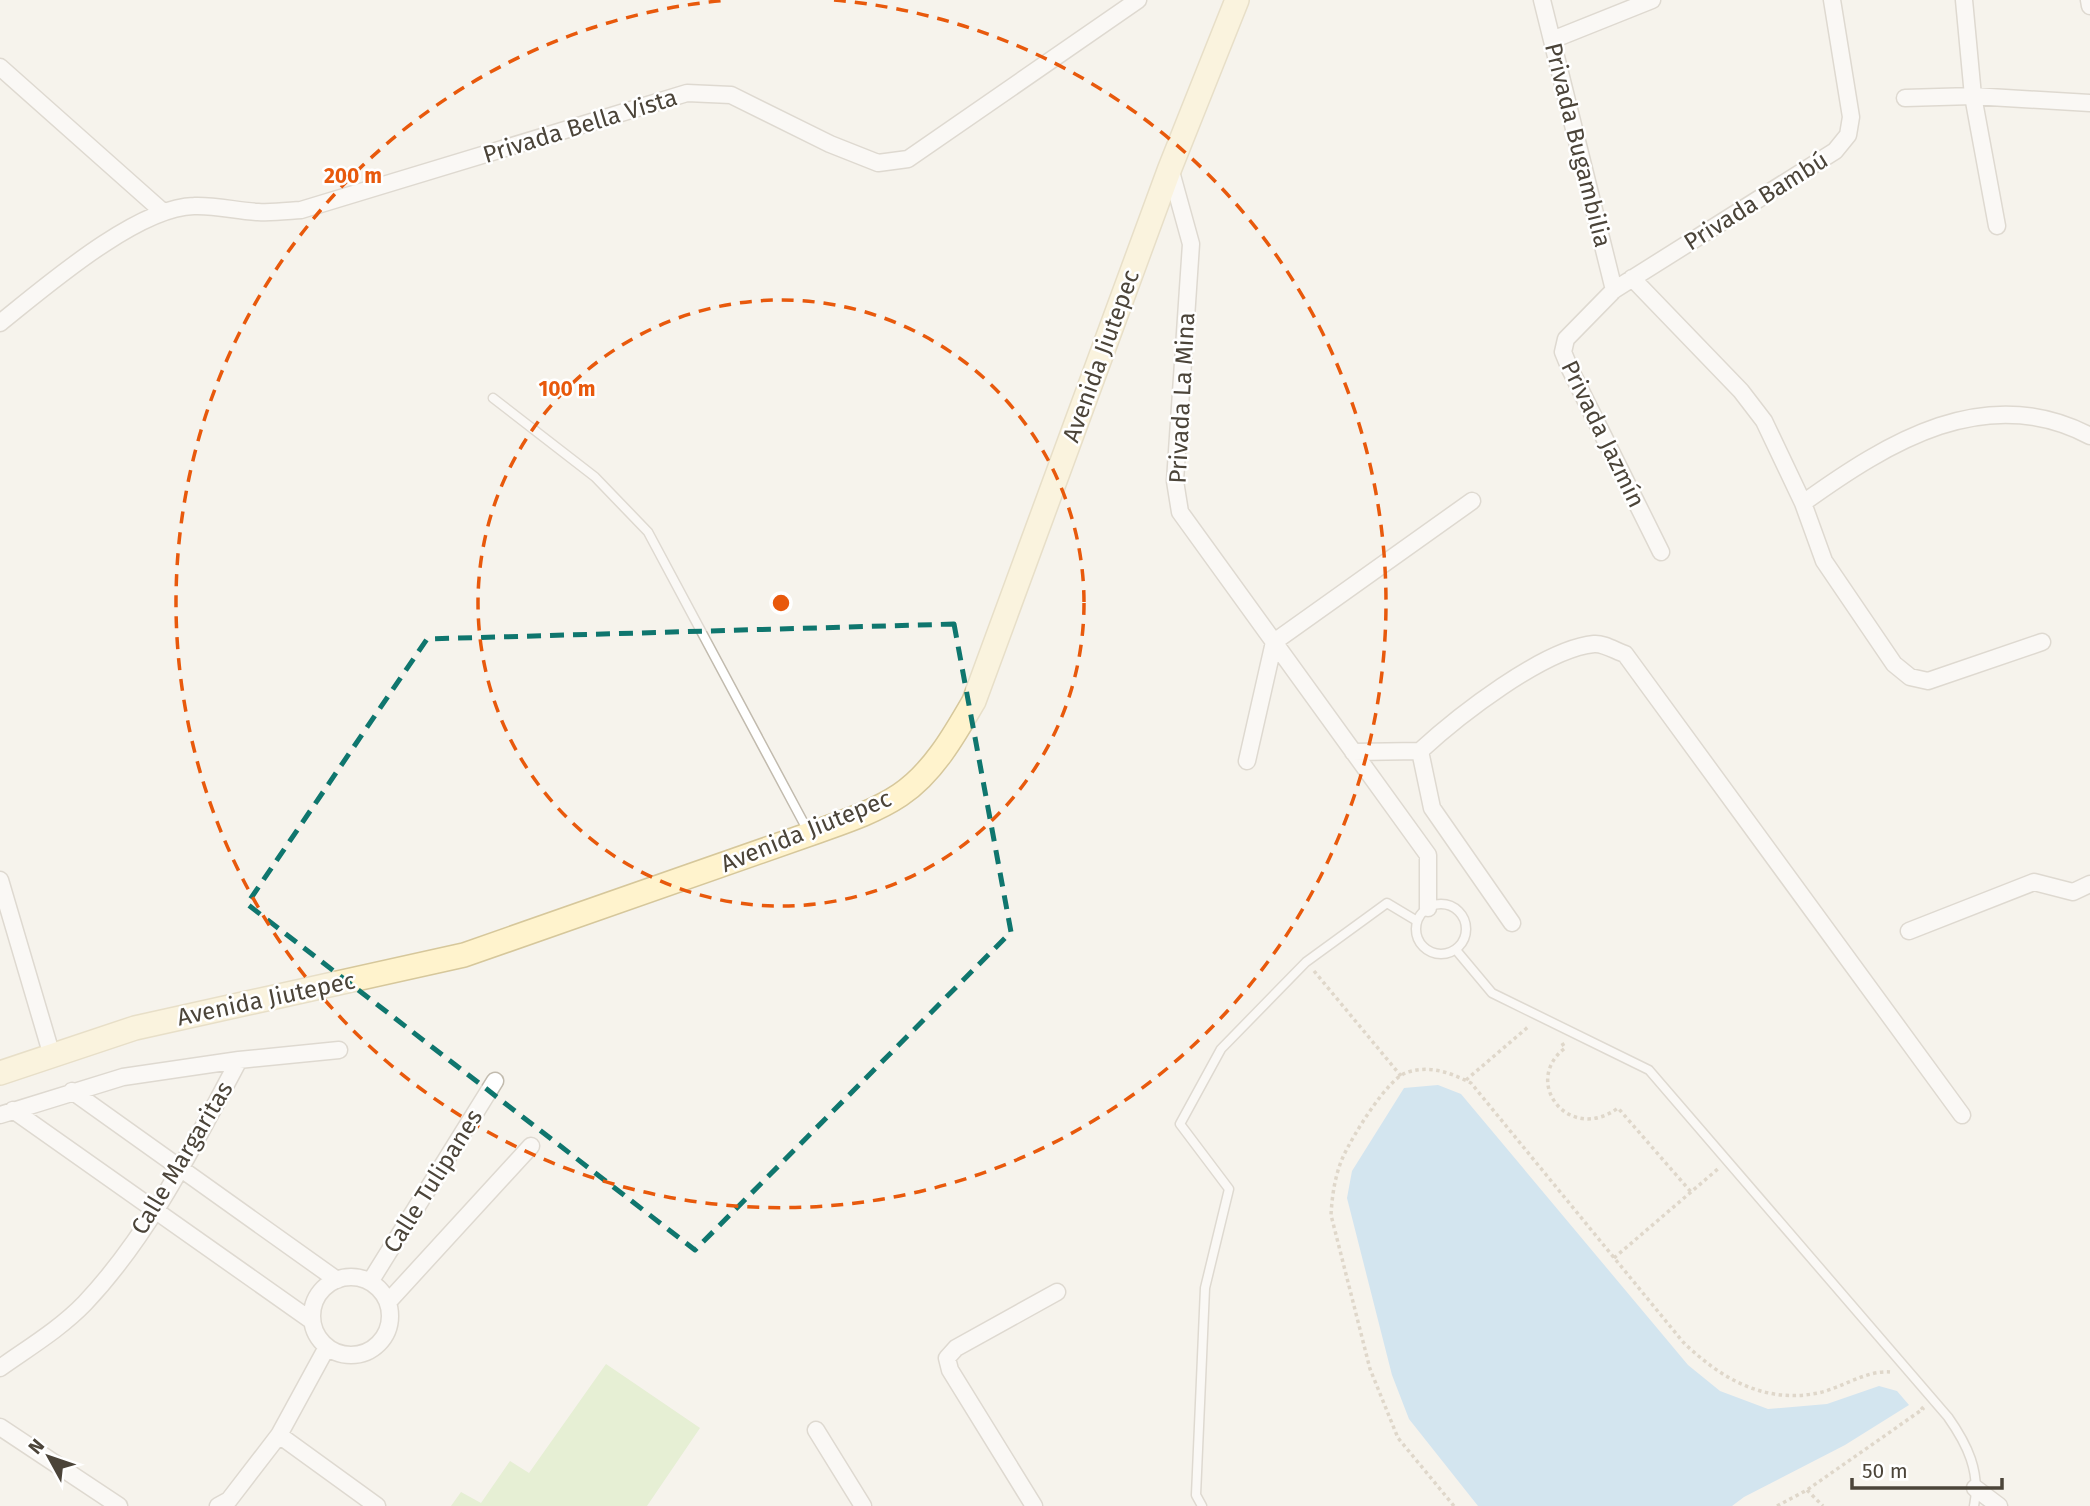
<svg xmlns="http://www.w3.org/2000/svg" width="2090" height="1506" viewBox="0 0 2090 1506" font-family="'Fira Sans',sans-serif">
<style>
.green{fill:#d2eab5}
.water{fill:#a9d4f2}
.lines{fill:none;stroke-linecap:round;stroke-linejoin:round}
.lane-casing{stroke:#c2bbae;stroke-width:11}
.street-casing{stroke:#c2bbae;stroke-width:19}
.secondary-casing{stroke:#d6c79b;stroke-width:26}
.path{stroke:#c4b79f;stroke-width:3.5;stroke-dasharray:3.5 3.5;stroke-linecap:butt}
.lane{stroke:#fff;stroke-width:8}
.street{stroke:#fff;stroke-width:16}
.secondary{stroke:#fff3cd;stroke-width:23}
.marked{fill:none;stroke:#0f766e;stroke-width:5;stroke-dasharray:14 9;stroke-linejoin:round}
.ring{fill:none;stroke:#e8590c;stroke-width:3.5;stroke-dasharray:12 9}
.labels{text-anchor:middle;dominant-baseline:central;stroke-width:5;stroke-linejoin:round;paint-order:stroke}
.street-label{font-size:24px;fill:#4b4439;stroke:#fff}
.centre{fill:#e8590c;stroke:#fff;stroke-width:3.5}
.ring-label{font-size:21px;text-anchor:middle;font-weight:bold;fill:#e8590c;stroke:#fff;stroke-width:5;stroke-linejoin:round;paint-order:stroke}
</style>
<rect width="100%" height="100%" fill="#f6f3ec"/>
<path class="green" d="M606 1364 700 1428 647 1506H451L461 1492 481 1503 510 1461 529 1473Z"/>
<path class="water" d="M1438 1085 1461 1094 1688 1365 1720 1391 1768 1409 1827 1404 1879 1386 1897 1391 1909 1405 1845 1445 1744 1497 1732 1506H1478L1409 1419 1392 1375 1347 1198 1352 1171 1404 1088Z"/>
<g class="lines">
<g class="lane-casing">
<path id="lane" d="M493 398 595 477 648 532 808 831
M1416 929a25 25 0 1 1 50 0a25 25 0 1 1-50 0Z
M1456 950 1492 993 1649 1070 1948 1417C1967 1444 1981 1472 1974 1506
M1202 1506 1196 1495 1205 1288 1229 1189 1180 1124 1221 1049 1306 962 1387 903 1417 921"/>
</g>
<g class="street-casing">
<path id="street" d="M1542 0 1614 290
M1964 0 1973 96 1997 226
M2089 0 2090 6
M1552 40 1652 0
M0 67 162 211
M1905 98 1973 96 2090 103
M1170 168 1191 244 1175 481 1180 512 1428 855V908
M1632 278 1741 391 1764 421 1803 503 1824 561 1894 664 1910 677 1928 681 2042 642
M0 323C45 287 137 207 194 206 215 205 237 211 258 212 272 213 287 211 301 210L687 93 731 95 830 144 878 163 908 159 1138 0
M1803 503C1888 442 1986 381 2090 436
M1661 552 1570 369 1563 352 1566 339 1614 290 1835 151 1848 135 1851 117 1832 0
M1420 751 1432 808 1512 923
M1353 752 1420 751C1457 717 1543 649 1594 644 1603 643 1616 651 1625 654L1962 1115
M1247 761 1274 642 1472 501
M0 880 52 1056
M1909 931 2034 882 2073 892 2090 884
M72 1091 337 1280
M13 1110 312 1321
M0 1115 123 1077 239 1060 339 1050
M312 1316a39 39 0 1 1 78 0a39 39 0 1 1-78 0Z
M370 1282 495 1081
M388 1302 531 1146
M0 1368C28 1348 60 1329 85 1303 151 1233 194 1144 239 1060
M0 1427 119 1506
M816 1430 863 1506
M279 1435 377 1506
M1975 1488 1999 1506
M218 1506 229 1500 279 1435 327 1347
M1034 1506 950 1370 947 1358 956 1348 1057 1292"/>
</g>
<g class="secondary-casing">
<path id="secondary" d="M0 1073 135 1028 464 955 810 834C840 823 873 813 900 795 933 773 955 734 974 701L1170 168 1237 0"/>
</g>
<path class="path" d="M1314 971 1401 1076
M1562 1043 1565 1048C1521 1082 1569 1144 1618 1108L1691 1192
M1466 1080 1528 1027
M1614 1258 1719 1168
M1807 1490 1823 1506
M1454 1506 1398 1438 1370 1369 1331 1215C1332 1196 1335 1175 1343 1157 1352 1137 1388 1077 1408 1072 1431 1065 1451 1073 1471 1083L1683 1342C1720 1378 1764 1404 1818 1393 1842 1388 1866 1370 1890 1372
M1777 1506 1807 1490 1923 1409 1921 1407"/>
<use href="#lane" class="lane"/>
<use href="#street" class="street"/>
<use href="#secondary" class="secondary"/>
</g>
<path d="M0 0H2090V1506H0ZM954 624 1011 932 695 1250 247 904 427 639Z" fill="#f6f3ec" fill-opacity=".55" fill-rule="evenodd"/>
<path class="marked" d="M954 624 1011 932 695 1250 247 904 427 639Z"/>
<g class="ring">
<circle cx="781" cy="603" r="303"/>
<path d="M834 0A605 605 0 1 1 728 0"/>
</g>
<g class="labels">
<g class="street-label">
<text transform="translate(580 126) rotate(-17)">Privada Bella Vista</text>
<text transform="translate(1578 145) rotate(76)">Privada Bugambilia</text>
<text transform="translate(1756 201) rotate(-32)">Privada Bambú</text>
<text transform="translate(1101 356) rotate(-70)">Avenida Jiutepec</text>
<text transform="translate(1182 398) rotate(-87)">Privada La Mina</text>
<text transform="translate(1603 434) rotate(64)">Privada Jazmín</text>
<text transform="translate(806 831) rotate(-22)">Avenida Jiutepec</text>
<text transform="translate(266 999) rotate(-12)">Avenida Jiutepec</text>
<text transform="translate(182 1158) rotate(-59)">Calle Margaritas</text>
<text transform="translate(433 1181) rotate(-58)">Calle Tulipanes</text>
</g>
</g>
<circle cx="781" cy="603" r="10" class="centre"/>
<g class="ring-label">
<text x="353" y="183">200 m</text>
<text x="567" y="396">100 m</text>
</g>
<g transform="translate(49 1457) rotate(310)" stroke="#ffffff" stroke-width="5" paint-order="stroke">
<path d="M0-5L12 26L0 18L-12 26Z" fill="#4b4439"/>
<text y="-10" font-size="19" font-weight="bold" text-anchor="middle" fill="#4b4439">N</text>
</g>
<path d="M1852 1478v10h150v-10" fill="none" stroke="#4b4439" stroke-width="3.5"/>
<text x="1862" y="1478" font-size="21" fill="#4b4439" stroke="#ffffff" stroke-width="5" paint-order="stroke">50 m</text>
</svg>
